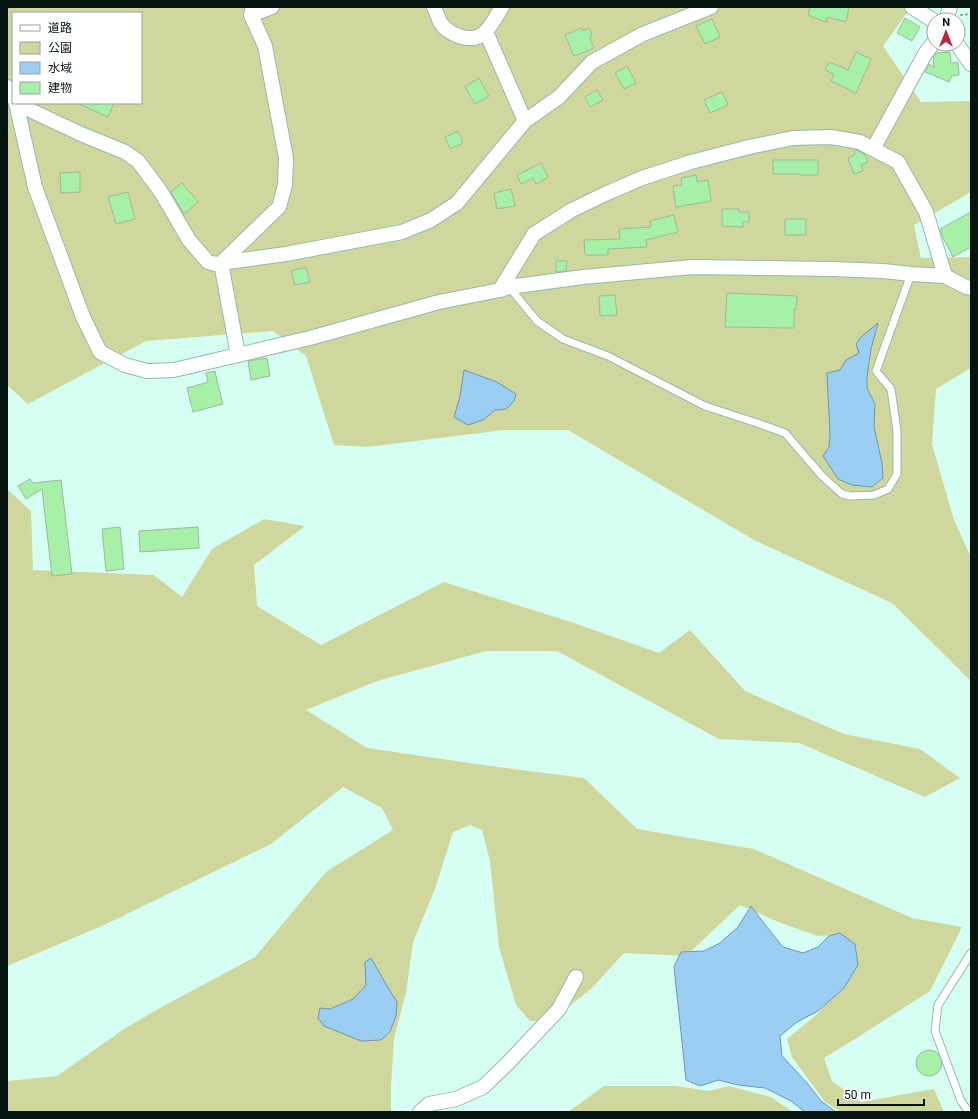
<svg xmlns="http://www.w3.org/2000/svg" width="978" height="1119" viewBox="0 0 978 1119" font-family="Roboto,'Noto Sans JP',sans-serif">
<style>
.green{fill:#d0d79d;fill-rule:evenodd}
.water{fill:#9bcef3;stroke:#6e96af}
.building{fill:#a6f1a7;stroke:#9eb79e}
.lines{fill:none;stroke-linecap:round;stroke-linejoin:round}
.service-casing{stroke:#92baaf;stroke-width:9}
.minor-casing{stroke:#92baaf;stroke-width:16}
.path{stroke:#91b1a8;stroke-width:2;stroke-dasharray:3 2;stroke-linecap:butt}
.service{stroke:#fff;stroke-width:7}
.minor{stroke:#fff;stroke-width:14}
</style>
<rect width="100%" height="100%" fill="#d6fff3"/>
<path class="green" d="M7 7H911L883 46 921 102 971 101V192L914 225 921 258 971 257V368L936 389 932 444 954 520 971 557V681L892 603 754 540 568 430H504L368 447 334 445 306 356 273 331 146 341 28 404 7 385ZM13 13H141V103H13Z
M7 489 31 511 33 570 154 575 182 597 212 549 264 519 305 526 254 565 257 606 321 645 444 582 571 622 659 653 690 630 745 691 844 734 920 749 960 778 925 797 799 743 719 739 557 651H486L377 681 306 710 367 748 476 764 584 778 637 829 754 849 912 918 962 927 930 991 855 1039 824 1058 832 1081 861 1102 934 1089 944 1112H841L825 1102 792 1057 787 1039 816 1015 853 975 856 948 841 935 818 936 781 923 740 905 686 956 624 953 592 988 551 1021H530L516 1005 499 947 490 861 482 830 470 825 453 832 435 889 413 942 406 993 394 1038 391 1087V1112H7V1081L57 1076 124 1029 158 1009 255 957 326 872 361 850 393 830 382 808 343 787 271 844 102 926 7 966Z
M604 1086H676L709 1091 729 1086 771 1097 793 1112H568Z"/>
<path class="water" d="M878 323 871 349 867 377V388L875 404 874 427 882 463 883 478 872 487 852 485 838 479 823 456 829 447 830 435 827 373 840 370 846 360 859 353 856 344 861 337Z
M464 370 497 382 516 394 514 401 506 409 495 410 483 420 468 425 454 417 460 396Z
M751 906 766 926 783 947 803 953 818 947 829 936 840 933 855 944 858 965 844 988 818 1011 797 1022 780 1036 782 1056 808 1084 821 1101 836 1112H805L791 1101 765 1088 738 1085 718 1080 700 1086 686 1080 674 967 681 952 704 951 720 943 738 927Z
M371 958 390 991 397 1002 396 1016 390 1032 381 1040 361 1041 324 1026 318 1018 320 1008 330 1009 353 999 366 985 365 962Z"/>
<path class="building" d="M810 7H849L846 22 827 17 826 22 808 15Z
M905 18 920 27 912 41 897 33Z
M712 19 720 37 705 44 696 26Z
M582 28 583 31 589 28 592 35 590 39 594 48 574 56 565 35Z
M856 52 871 59 856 93 831 81 834 74 825 70 829 62 848 70Z
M950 52 951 63 958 62 959 75 952 76 949 82 938 77 936 78V76L925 72 929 64 934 67 933 57 936 53Z
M627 66 636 83 624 89 615 73Z
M479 78 489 96 475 104 465 87Z
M597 90 603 100 590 107 585 97Z
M722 92 728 105 710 113 704 100Z
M77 103H114L108 117Z
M458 131 463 143 450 149 445 137Z
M857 150 865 155 868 162 861 165 863 171 854 174 848 158 855 155 854 151Z
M773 160H818V175H800V174H773Z
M541 163 548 177 536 184 533 178 521 184 517 175Z
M80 172V192L61 193 60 173Z
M696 175 697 182 708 180 711 201 676 207 673 186 682 185 681 178Z
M182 183 198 202 184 214 171 192Z
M511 189 515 206 497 209 494 193Z
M128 192 135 219 116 224 108 197Z
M722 209H739V212H749V222H743V227L722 226Z
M971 212V247L953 257 942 236 940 229Z
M674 215 678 232 646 240 647 247 608 249V255H585L584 240 620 239 619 229 651 227 650 221Z
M785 219H806V235H785Z
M556 261H567L566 271 556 272Z
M306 267 310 282 295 285 291 271Z
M727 293 797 296 796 309H794V328L725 327Z
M615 295 617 315 600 316 599 296Z
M267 358 270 376 251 380 248 361Z
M215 371 217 381 223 404 193 412 187 388 208 382 206 373Z
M30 479 33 483 61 480 72 574 52 576 42 489 26 499 18 486Z
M120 527 124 569 106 571 102 529Z
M198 527 199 548 140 552 139 531Z
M916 1063a13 13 0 1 1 26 0a13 13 0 1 1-26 0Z"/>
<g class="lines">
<g class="service-casing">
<path id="service" d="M509 287 537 321 563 339 608 356 705 406 757 423 785 433 822 476 842 494 850 496 874 495 888 489 897 474V431L891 389 876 371 911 274
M969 1112 961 1101 935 1031 938 1005 971 953"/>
</g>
<g class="minor-casing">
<path id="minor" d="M434 7C436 12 438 17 440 22 448 35 472 44 484 33 491 27 497 15 502 7
M912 7 934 21
M251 15 272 7
M946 20 950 7
M486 32 525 121
M957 44 971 64
M7 87 13 98
M16 103 35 187 83 317 100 352 125 365 147 371 174 370 310 338 439 302 500 290 509 287 583 277 692 267 833 269 883 271 911 274 945 276 966 287 971 288
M17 104 81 134 125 152 138 161 161 192 189 240 208 262 215 264 221 263 286 254 402 232 431 220 457 203 525 121 559 97 592 62 643 34 711 7
M873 149 925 54 934 42
M221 263 279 207 285 185 286 158 265 46 251 15 253 7
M221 263 238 355
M500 290 534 234 572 210 605 194 642 178 691 162 749 147 793 138 831 137 860 142 873 149 898 162 926 212 945 276
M420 1112 429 1104 456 1099 483 1087 507 1064 559 1009 576 977"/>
</g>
<path class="path" d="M960 15 971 14"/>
<use href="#service" class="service"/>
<use href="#minor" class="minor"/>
</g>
<rect width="978" height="1119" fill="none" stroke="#061411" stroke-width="16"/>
<rect x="12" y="12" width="130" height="92" fill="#ffffff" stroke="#9ba1a0"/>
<rect x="20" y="25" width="20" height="6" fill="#ffffff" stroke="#9ba1a0"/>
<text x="48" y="32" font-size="12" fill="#061411">道路</text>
<rect x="20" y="42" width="20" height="12" fill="#d0d79d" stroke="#9ba1a0"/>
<text x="48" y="52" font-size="12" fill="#061411">公園</text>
<rect x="20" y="62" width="20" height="12" fill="#9bcef3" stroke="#9ba1a0"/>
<text x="48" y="72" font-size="12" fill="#061411">水域</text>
<rect x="20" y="82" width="20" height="12" fill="#a6f1a7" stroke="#9ba1a0"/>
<text x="48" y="92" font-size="12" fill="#061411">建物</text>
<g transform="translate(946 32)"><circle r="19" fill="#ffffff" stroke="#9ba1a0"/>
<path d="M0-3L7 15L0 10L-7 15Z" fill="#b9273e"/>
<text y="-6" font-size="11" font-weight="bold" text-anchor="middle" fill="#061411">N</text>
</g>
<path d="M838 1099v6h86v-6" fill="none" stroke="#061411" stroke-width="2"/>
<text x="844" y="1099" font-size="12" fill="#061411" stroke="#ffffff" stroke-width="3" paint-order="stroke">50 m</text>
</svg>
